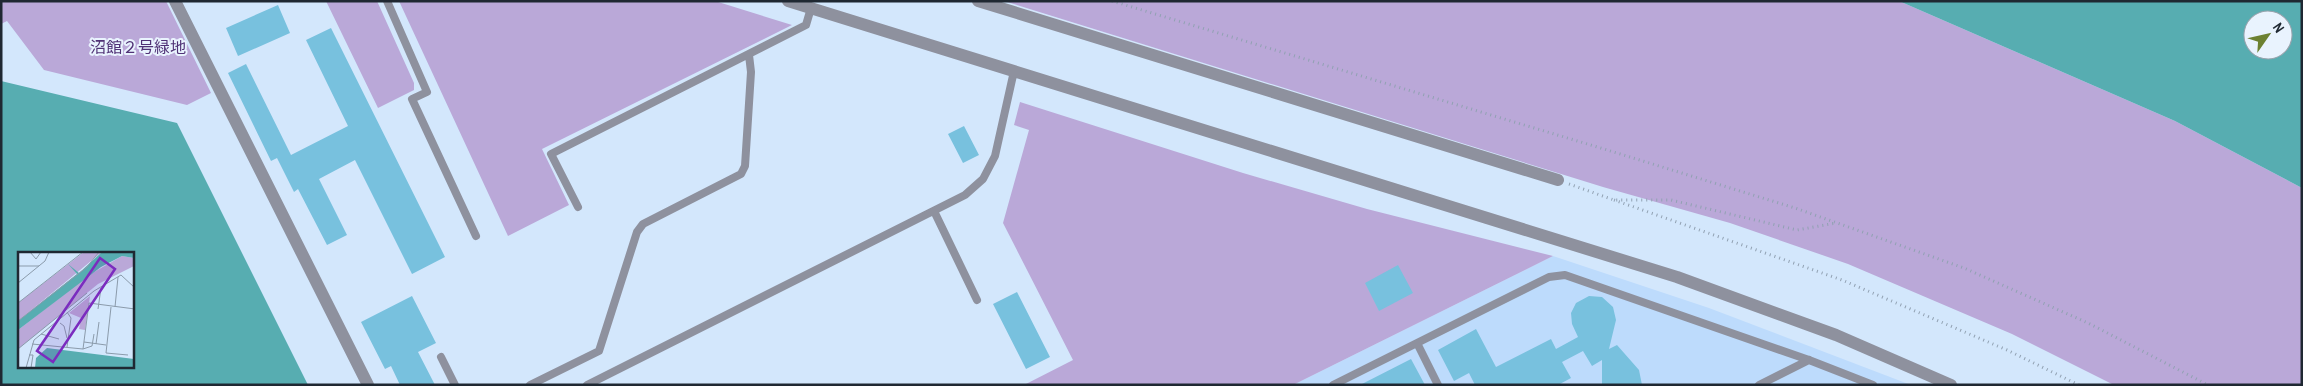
<svg xmlns="http://www.w3.org/2000/svg" width="2303" height="386" viewBox="0 0 2303 386" font-family="'Archivo Narrow','Noto Sans JP',sans-serif">
<style>
.built{fill:#bddbfc}
.green{fill:#baa8d8}
.water{fill:#57adb1;fill-rule:evenodd}
.building{fill:#78c1de}
.lines{fill:none;stroke-linecap:round;stroke-linejoin:round}
.path{stroke:#91a1b2;stroke-width:3;stroke-dasharray:1 4;stroke-linecap:butt}
.service{stroke:#8e919e;stroke-width:8}
.minor{stroke:#8e919e;stroke-width:12}
.tertiary{stroke:#8e919e;stroke-width:12}
.labels{text-anchor:middle;dominant-baseline:central;stroke-width:4;stroke-linejoin:round;paint-order:stroke}
.park-label{font-size:16px;fill:#503276;stroke:#e9f3fe}
.inset-road{fill:none;stroke:#8b9bab;stroke-width:1}
.view{fill:#7b2cbf;fill-opacity:0.15;stroke:#7b2cbf;stroke-width:2.5}
.inset-edge{fill:none;stroke:#1f2832;stroke-width:2.5}
</style>
<rect width="100%" height="100%" fill="#d3e7fc"/>
<path class="built" d="M1553 256 1709 308 1911 385H1293Z"/>
<path class="green" d="M1 1H166L211 93 187 105 44 70 7 21 1 24Z
M326 1H377L414 83V90L378 108Z
M399 1H715L792 25 542 149 569 205 508 236Z
M1004 1H1899L2175 121 2302 188V385H2114L2012 334 1848 264 1730 223 1603 187Z
M1020 102 1243 173 1367 209 1553 256 1293 385H1024L1073 360 1003 223 1029 130 1014 125Z"/>
<path class="water" d="M1899 1H2302V188L2175 121ZM2253 20H2283V50H2253Z
M1 81 177 123 308 385H1ZM19 254H132V367H19Z"/>
<path class="building" d="M278 5 290 33 238 56 226 28Z
M331 28 445 257 412 274 355 160 319 179 347 235 327 245 298 189 294 192 277 158 271 161 228 73 246 64 291 155 348 126 306 40Z
M964 126 979 155 963 163 948 134Z
M1398 265 1413 293 1379 311 1365 283Z
M1017 292 1050 357 1026 369 993 304Z
M412 296 436 343 418 352 435 385H400L391 366 385 369 361 322Z
M1589 296 1602 297 1613 307 1616 320 1609 349 1617 345 1639 370 1642 385H1602V360L1592 366 1583 351 1562 362 1571 378 1558 385H1475L1469 373 1454 381 1438 350 1476 329 1496 367 1551 339 1556 349 1578 337 1572 324 1571 313 1576 303Z
M1411 359 1425 385H1360Z"/>
<g class="lines">
<path class="path" d="M1112 1 1604 149 1795 208 1964 268 2088 323 2208 385
M1569 184 1614 200H1671L1797 230 1836 223
M1614 200 1842 280 2007 350 2079 385"/>
<path class="service" d="M387 1 427 92 412 99 476 236
M578 207 551 154 806 25 811 8
M934 211 977 300
M1417 343 1549 277 1565 275 1809 360 1873 385
M441 357 455 385
M530 385 599 351 637 232 643 224 741 174 745 166 751 72 749 55
M587 385 965 195 983 179 995 156 1014 71
M1333 385 1417 343 1438 385
M1759 385 1809 360"/>
<path class="minor" d="M175 1 368 385
M978 1 1558 180"/>
<path class="tertiary" d="M788 1 1677 277 1836 335 1951 385"/>
</g>
<g class="labels">
<g class="park-label">
<text x="138" y="47">沼館２号緑地</text>
</g>
</g>
<g transform="translate(18 252)">
<rect width="116" height="116" fill="#d3e7fc"/>
<path d="M66 0H84L0 69V51ZM104 4 116 6V14L80 32 0 97V78L71 23ZM72 44 67 78 61 77 63 66 51 61Z" fill="#baa8d8"/>
<path d="M84 0H116V6L104 4 83 15 0 78V69L59 22 50 12 61 21ZM29 96 116 107V116H17L18 106Z" fill="#57adb1"/>
<path class="inset-road" d="M12 0 18 7 23 0M0 14H21M0 31 27 9 31 0M0 51 65 0M93 55 88 101 110 103M97 55 100 25M80 57 83 36M0 69 69 15 81 0M42 71 46 74 49 86M23 82 41 87M66 90 88 93M14 92 65 97 74 94 76 82M78 92 81 70M49 95 53 66 49 60M0 97 69 41M65 97 71 51 117 57M11 103H15L13 116M8 116 16 88 76 39 103 23 117 36"/>
<path class="view" d="M82 6 97 17 35 110 19 99Z"/>
<rect width="116" height="116" class="inset-edge"/>
</g>
<rect width="2303" height="386" fill="none" stroke="#1f2832" stroke-width="5"/>
<g transform="translate(2268 35) rotate(56)"><circle r="24" fill="#e9f3fe" stroke="#98a2ac"/>
<path d="M0-4L9 19L0 12L-9 19Z" fill="#6c8132"/>
<text y="-8" font-size="14" font-weight="bold" text-anchor="middle" fill="#1f2832">N</text>
</g>
</svg>
